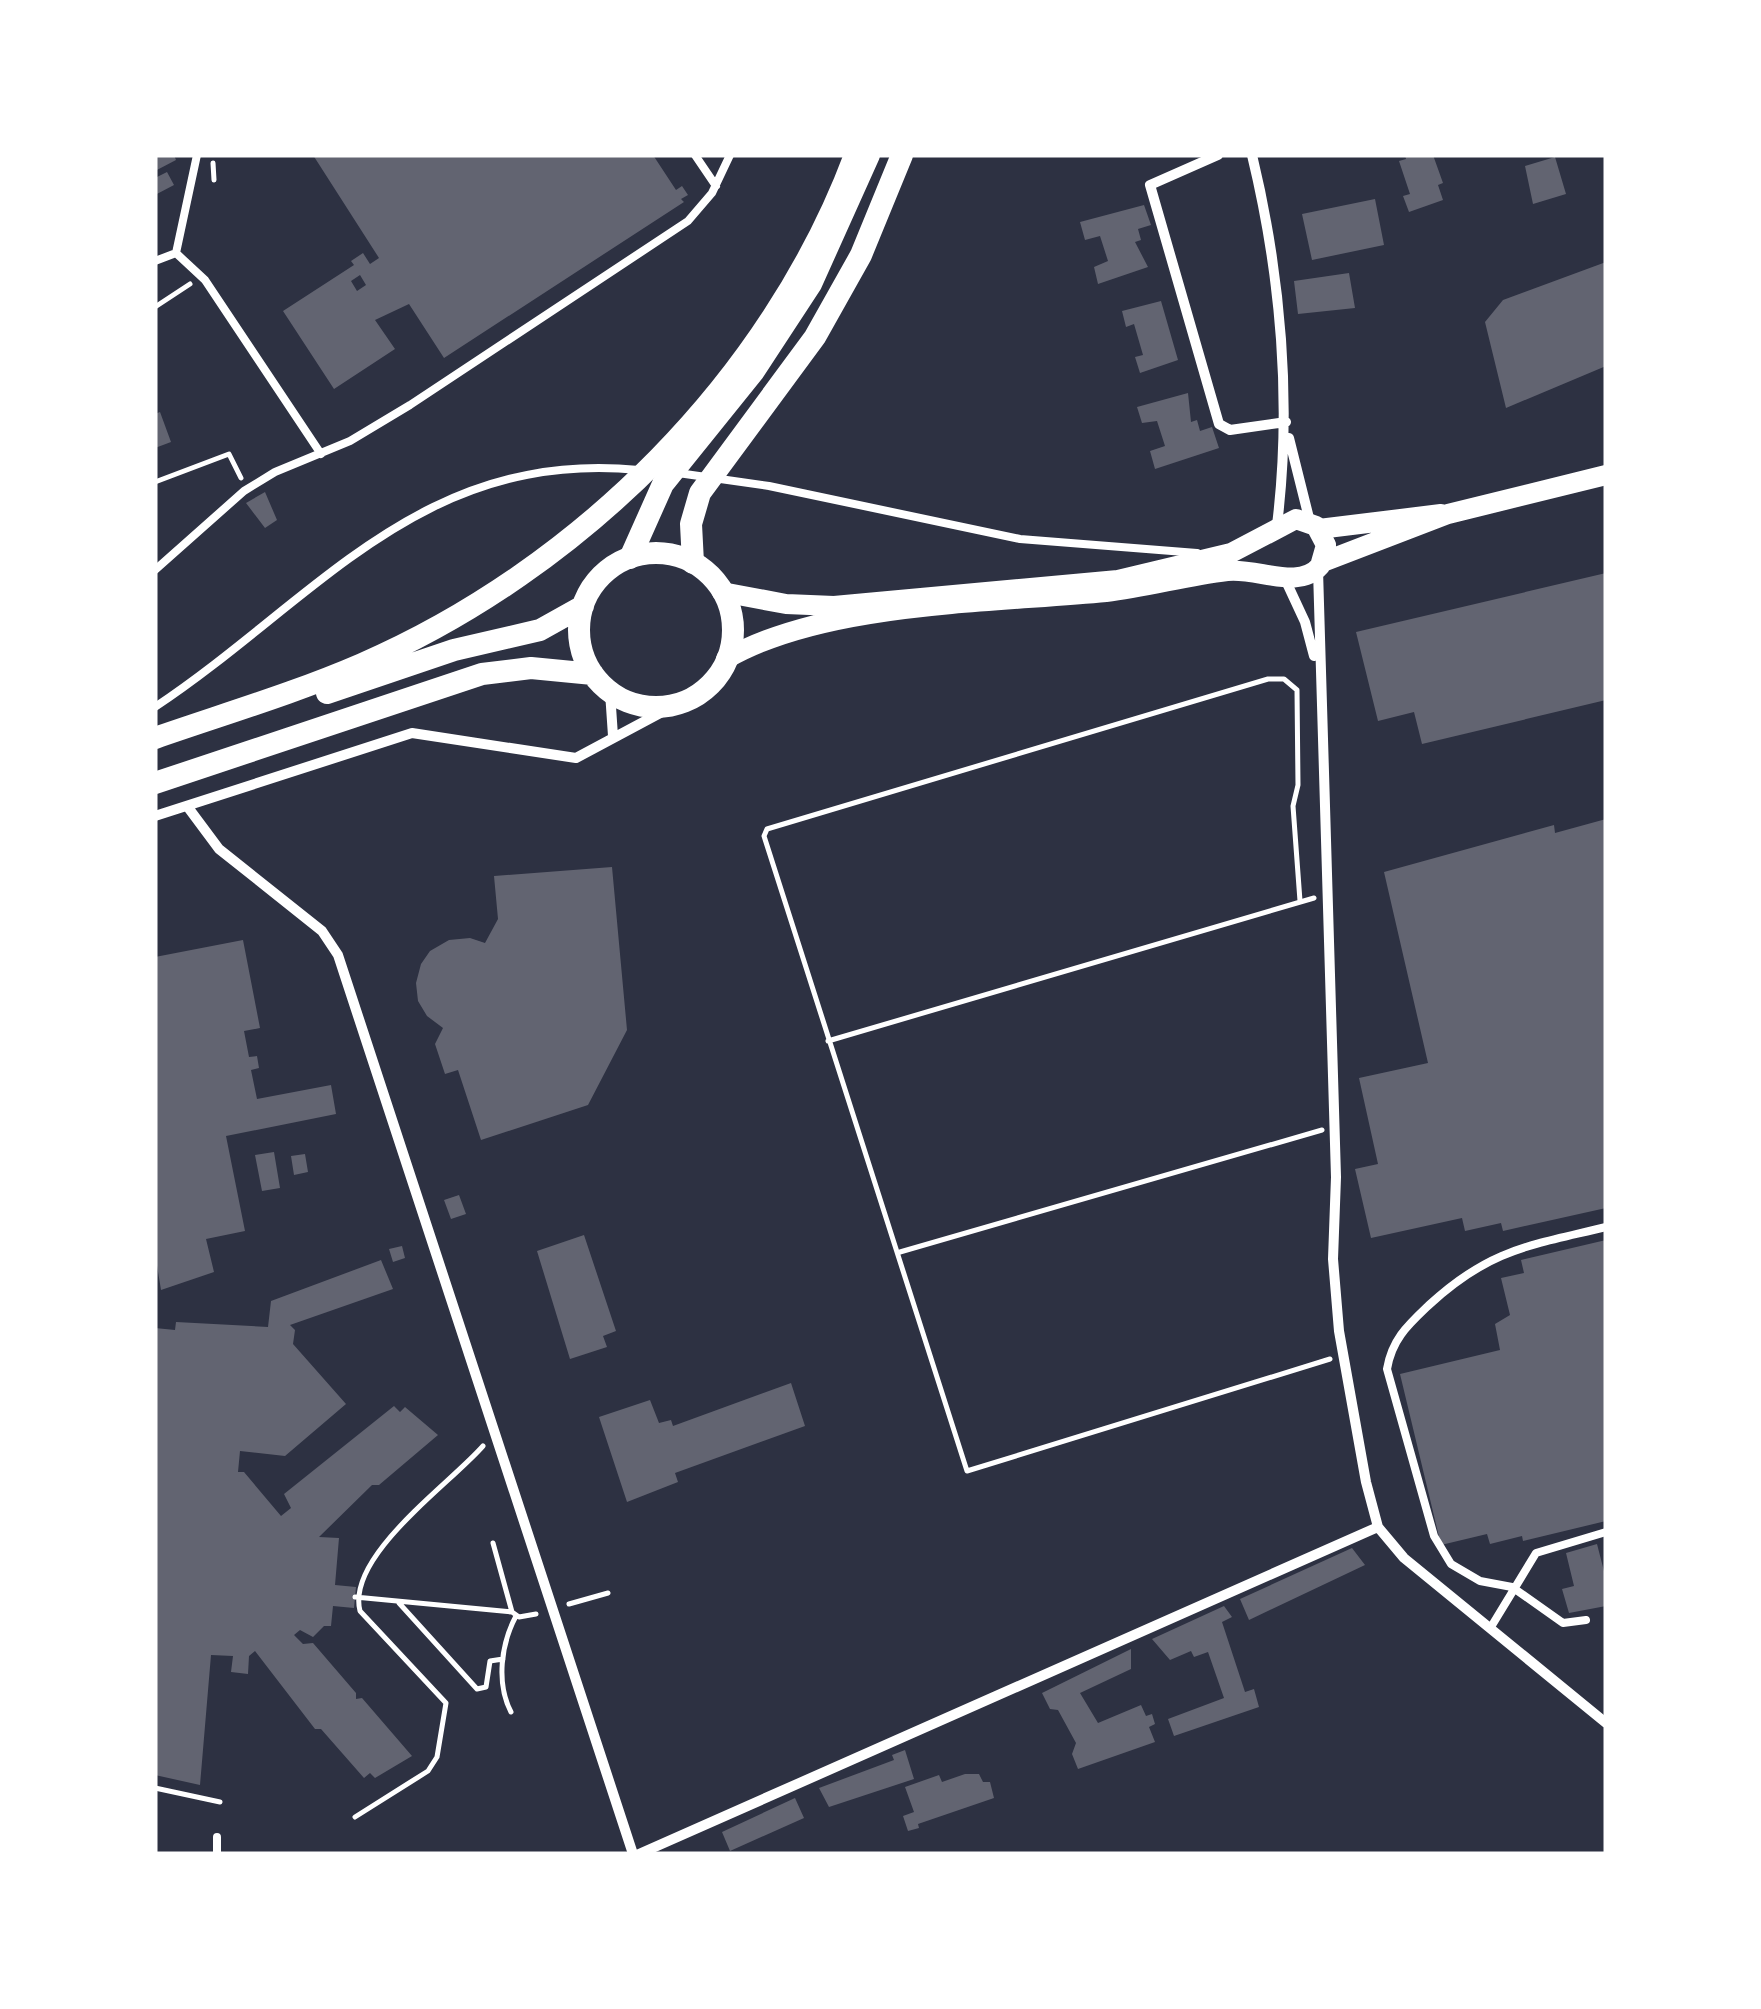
<svg xmlns="http://www.w3.org/2000/svg" width="1761" height="2009" viewBox="0 0 1761 2009" font-family="'DejaVu Sans',sans-serif">
<style>
.building{fill:#626471;fill-rule:evenodd}
.lines{fill:none;stroke-linecap:round;stroke-linejoin:round}
.path{stroke:#fff;stroke-width:5}
.service{stroke:#fff;stroke-width:8}
.minor{stroke:#fff;stroke-width:10}
.secondary{stroke:#fff;stroke-width:20}
.primary{stroke:#fff;stroke-width:22}
.trunk{stroke:#fff;stroke-width:22}
</style>
<rect width="100%" height="100%" fill="#2d3142"/>
<path class="building" d="M155 155H174L176 160 155 171Z
M313 155H653L676 190 682 186 688 195 681 199 684 202 444 358 409 304 375 320 395 349 334 389 283 311 354 265 351 261 363 253 370 264 379 258ZM360 275 366 285 357 291 351 281Z
M1405 155H1433L1443 183 1438 185 1443 200 1409 212 1403 196 1410 194 1399 161 1406 159Z
M1555 157 1566 194 1533 204 1525 166Z
M167 172 174 185 155 195V178Z
M1375 199 1384 245 1312 260 1302 214Z
M1144 205 1151 225 1138 229 1141 240 1135 242 1148 267 1098 284 1094 267 1108 261 1100 236 1085 240 1080 222Z
M1606 262V366L1506 408 1485 322 1503 300Z
M1349 273 1355 308 1298 314 1294 281Z
M1161 301 1178 360 1140 373 1135 357 1143 355 1134 324 1126 327 1122 311Z
M1188 393 1191 422 1197 420 1200 431 1212 427 1219 448 1155 469 1150 451 1165 446 1157 421 1142 423 1137 407Z
M160 412 171 442 155 448V414Z
M265 492 277 520 265 528 246 503Z
M1606 573V700L1422 744 1414 712 1378 721 1356 632Z
M1606 819V1208L1503 1231 1501 1223 1465 1231 1462 1218 1371 1238 1355 1169 1378 1164 1359 1078 1428 1063 1384 872 1554 825 1555 833Z
M612 867 627 1030 588 1105 481 1140 458 1070 445 1074 435 1044 443 1028 427 1016 418 1001 416 983 421 964 430 951 449 940 470 938 485 943 498 919 494 876Z
M243 940 260 1028 244 1031 249 1057 257 1056 259 1068 251 1070 257 1099 331 1085 336 1114 226 1136 245 1231 206 1239 214 1272 161 1290 155 1253V957Z
M274 1152 280 1188 262 1191 255 1155Z
M305 1154 308 1172 294 1175 291 1156Z
M459 1195 466 1214 451 1219 444 1200Z
M584 1235 616 1331 603 1336 607 1347 570 1359 537 1251Z
M1606 1240V1521L1523 1541 1522 1536 1490 1544 1487 1534 1441 1545 1400 1374 1500 1350 1495 1324 1510 1315 1501 1278 1524 1273 1521 1260Z
M402 1246 405 1258 393 1262 389 1249Z
M381 1260 393 1289 290 1325 295 1330 293 1344 346 1404 285 1456 240 1451 238 1472H244L281 1516 291 1508 284 1494 394 1406 400 1412 405 1407 438 1435 379 1485H372L319 1537 339 1538 335 1585 356 1587 354 1608 333 1606 331 1626H324L313 1637 300 1630 294 1635 303 1644 313 1643 356 1693V1699L362 1698 412 1756 375 1778 370 1773 364 1778 321 1729H315L255 1651 249 1656 248 1674 231 1672 233 1656 211 1655 200 1785 155 1775V1328L175 1330 176 1322 268 1327 271 1301Z
M791 1383 805 1426 675 1473 678 1482 627 1502 599 1417 650 1400 659 1423 671 1420 673 1426Z
M1597 1544 1606 1579V1606L1569 1613 1562 1589 1574 1586 1566 1553Z
M1352 1548 1365 1565 1249 1620 1240 1599Z
M1224 1606 1232 1617 1222 1622 1245 1692 1254 1689 1259 1707 1174 1736 1168 1719 1224 1698 1208 1652 1194 1657 1191 1651 1170 1660 1152 1639Z
M1131 1649V1669L1080 1693 1098 1723 1141 1705 1146 1716 1152 1714 1155 1724 1149 1727 1155 1742 1078 1769 1072 1754 1076 1743 1058 1710 1050 1709 1042 1693Z
M905 1750 914 1779 829 1807 819 1788 894 1760 892 1755Z
M965 1774H979L983 1782H990L994 1798 918 1824 919 1828 908 1831 903 1816 914 1812 905 1787 939 1775 942 1782Z
M795 1798 804 1818 730 1851 722 1832Z"/>
<g class="lines">
<path class="path" d="M213 163 214 180
M155 307 190 284
M155 482 229 454 241 478
M1300 901 1293 806 1298 785 1297 690 1284 679H1268L767 829 764 836 967 1471 1330 1359
M828 1041 1314 898
M900 1252 1322 1130
M493 1543 512 1612 519 1617 536 1614
M355 1597 512 1612
M399 1603 477 1689 486 1687 490 1661 503 1659
M569 1604 608 1593
M511 1712C496 1683 501 1644 516 1616
M155 1788 220 1802
M355 1817 428 1771 437 1757 446 1703 360 1611C346 1556 450 1484 483 1446"/>
<path class="service" d="M695 155 716 186
M176 253 205 280 321 454
M176 253 197 155
M155 261 176 253
M678 473 769 486 1020 539 1197 553
M155 570 244 491 275 472 350 441 410 405 688 221 712 193 730 155
M155 707C316 600 420 449 639 470
M1586 1620 1563 1623 1512 1587 1480 1581 1451 1564 1434 1536 1387 1369C1392 1339 1408 1325 1429 1305 1490 1249 1528 1246 1606 1227
M1491 1627 1536 1553 1606 1532
M217 1854V1837"/>
<path class="minor" d="M1218 155 1150 185 1219 424 1230 430 1286 422
M1252 155C1281 275 1292 403 1277 525
M1289 438 1310 522
M1318 570 1336 1177 1333 1259 1339 1331 1366 1482 1378 1527 1404 1558 1606 1723
M1285 579 1305 622 1314 656
M610 692 613 736
M187 806 219 849 322 931 338 955 633 1854
M155 816 412 733 576 758 677 704
M639 1854 1378 1527"/>
<path class="secondary" d="M1319 529 1441 514
M1323 562 1448 514 1606 475
M722 592 786 604 834 606 1118 580 1231 553 1296 519 1316 526 1326 545 1320 566C1298 591 1257 567 1227 571 1186 576 1147 587 1106 592 993 603 824 602 726 659"/>
<path class="primary" d="M579 630a77 77 0 1 1 154 0a77 77 0 1 1-154 0Z
M327 693 454 650 540 630 583 606
M155 738C224 714 295 693 362 664 580 569 771 380 855 155
M155 783 482 674 531 668 593 674"/>
<path class="trunk" d="M630 558 663 484 754 371 811 284 869 155
M693 563 691 524 700 493 815 337 861 255 902 155"/>
</g>
<rect width="1761" height="2009" fill="none" stroke="#ffffff" stroke-width="315"/>
</svg>
